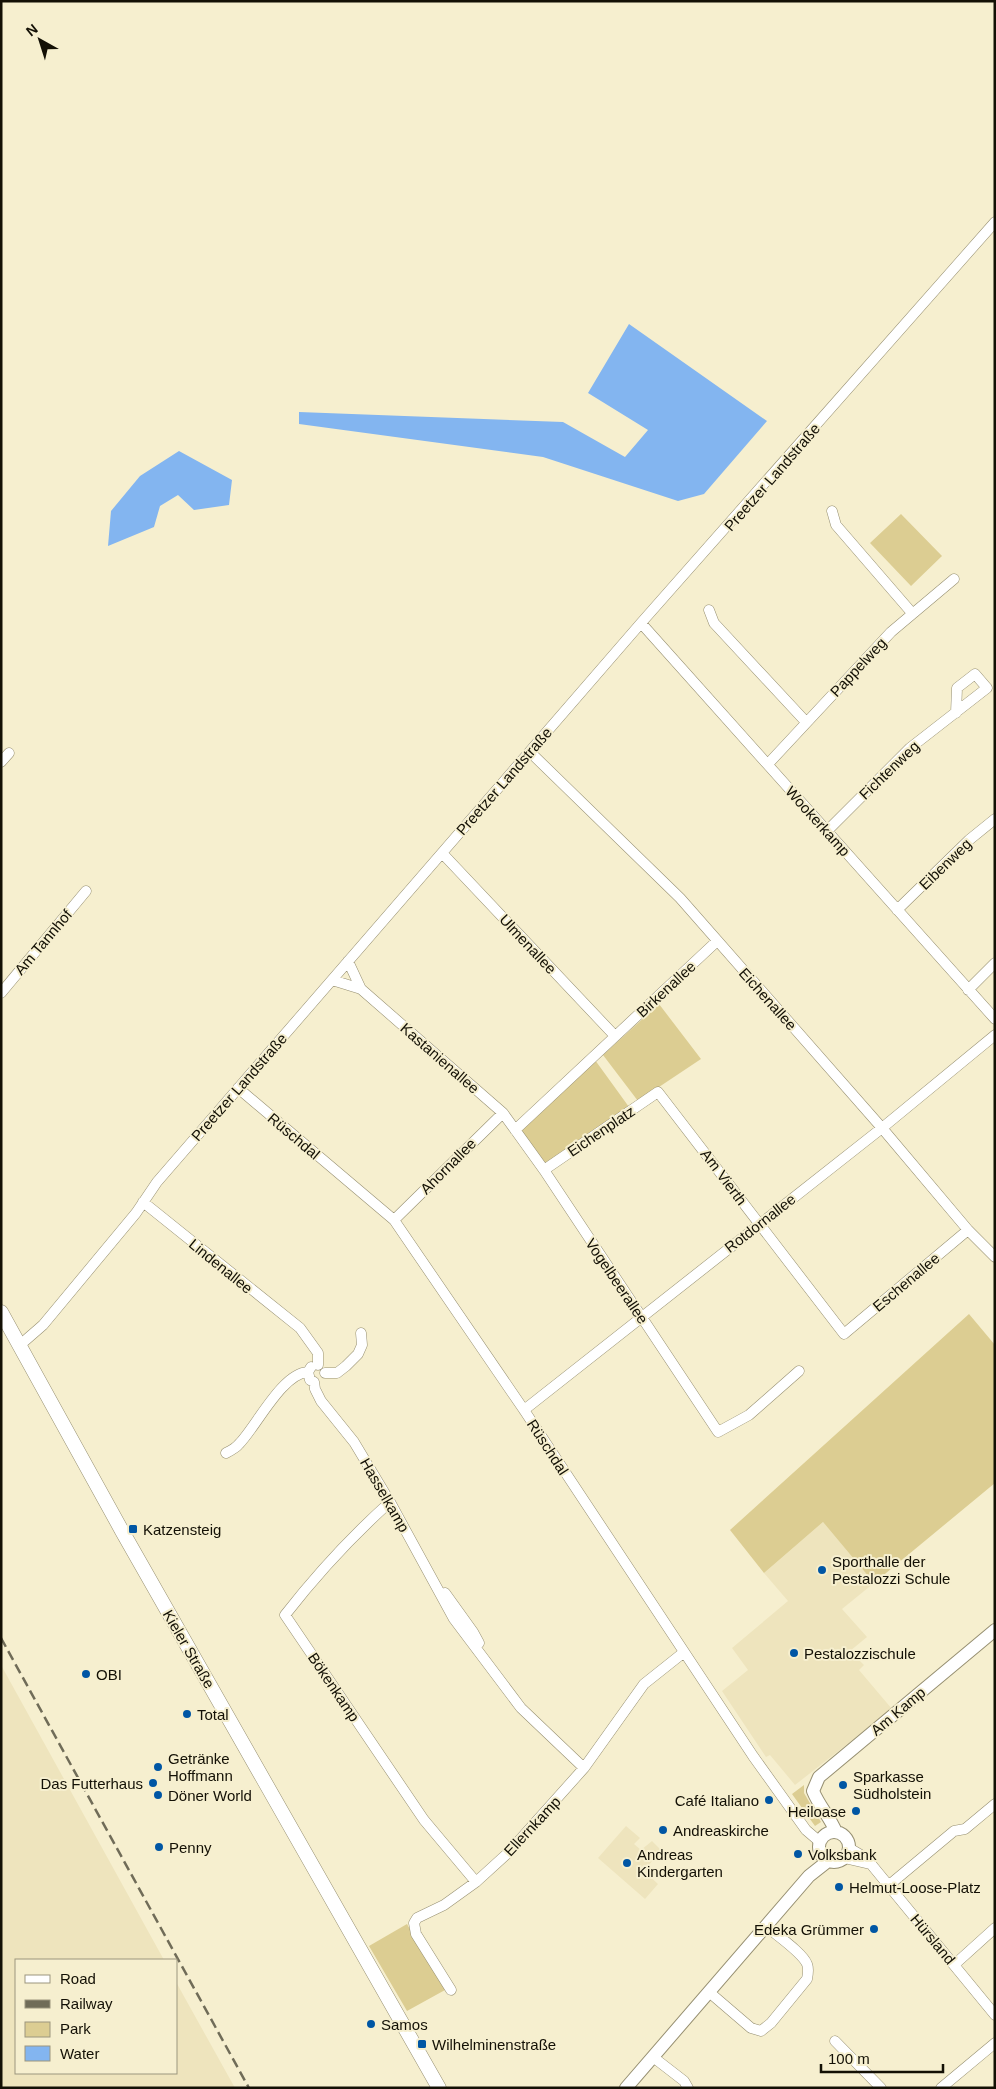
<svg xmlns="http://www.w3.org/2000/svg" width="996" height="2089" viewBox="0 0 996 2089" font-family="Arial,sans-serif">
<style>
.built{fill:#eee4bd}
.green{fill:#dccd92}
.water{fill:#83b5f0}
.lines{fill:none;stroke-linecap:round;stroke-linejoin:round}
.minor-casing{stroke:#968f71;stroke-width:11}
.tertiary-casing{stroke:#968f71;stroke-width:14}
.secondary-casing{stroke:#968f71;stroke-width:15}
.minor{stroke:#fff;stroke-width:10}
.tertiary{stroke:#fff;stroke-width:12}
.secondary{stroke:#fff;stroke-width:14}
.rail{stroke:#706c58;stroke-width:2.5;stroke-dasharray:10 5;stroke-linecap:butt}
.poi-dot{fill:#0056a4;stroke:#f6efcf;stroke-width:2}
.labels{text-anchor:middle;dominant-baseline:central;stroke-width:4;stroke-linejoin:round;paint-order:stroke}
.street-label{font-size:15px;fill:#131005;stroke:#f6efcf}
.poi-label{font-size:15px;fill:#131005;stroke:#f6efcf;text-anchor:start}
</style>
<rect width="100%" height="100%" fill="#f6efcf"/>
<path class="built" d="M823 1522 874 1583 842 1609 867 1637 850 1651 864 1665 859 1670 892 1709 795 1785 770 1755 766 1757 722 1691 748 1670 732 1648 788 1601 764 1573Z
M1 1665 164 1960H16V2073H176V1982L235 2088H1Z
M626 1826 640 1838 634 1844 641 1850 652 1841 661 1850 644 1871 658 1884 645 1899 598 1858Z"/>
<path class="green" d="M901 514 942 556 911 586 870 543Z
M659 1004 701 1059 638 1101 603 1055Z
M595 1060 629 1107 545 1164 521 1130Z
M969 1314 995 1345V1483L874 1583 823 1522 764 1573 730 1530Z
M804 1785V1793L821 1822 815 1826 792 1794Z
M407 1924 445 1990 407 2011 369 1946Z"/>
<path class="water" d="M629 324 767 421 704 494 678 501 543 457 299 424V412L563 422 625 457 648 430 588 393Z
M179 451 232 480 229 505 194 510 178 495 160 506 154 527 108 546 111 511 140 476Z"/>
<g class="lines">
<g class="minor-casing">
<path id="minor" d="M832 511 836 525 912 613
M709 610 714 623 806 722
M641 623 995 1019
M530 752 680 898 882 1128 968 1230 995 1257
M1 762 9 753
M768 764 891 632 954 579
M827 831 910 748 987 688 975 674 957 688 956 713
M442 853 615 1036
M897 910 969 840 995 819
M348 961 361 989
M332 980 361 989 503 1113 544 1170 718 1432 749 1415 799 1371
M968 990 995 963
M1 993 86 891
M238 1088 394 1220 524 1410 753 1756 806 1830 820 1842
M515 1130 716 942
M544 1170 658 1092 844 1334 968 1230
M143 1202 300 1328 318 1353V1365
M394 1220 503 1113
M20 1345 43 1325 136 1213 157 1182 641 623 995 222
M308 1372 310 1380 314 1382 315 1389 321 1401 354 1442 390 1502 454 1619 521 1708 584 1768
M325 1373H337L346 1366 358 1354 362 1345 361 1333
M524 1410 882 1128 995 1035
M226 1453C230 1451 236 1448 239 1444 256 1427 282 1373 308 1372L311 1367
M390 1502C351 1537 317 1574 285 1615L424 1820 476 1882
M445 1593 473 1632 479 1643
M849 1848 866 1858 995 2015
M844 1858 870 1864
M888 1886 954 1831 965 1829 995 1804
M954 1965 995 1928
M451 1990 416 1934 414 1923 417 1918 444 1905 476 1882 509 1852 584 1768 644 1684 683 1653
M709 1992 751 2028 761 2031 771 2023 807 1979C808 1974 809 1969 807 1964 802 1952 776 1935 766 1926
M835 2041 881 2088
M653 2057 684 2081 688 2088
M941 2088 995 2043"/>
</g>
<g class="tertiary-casing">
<path id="tertiary" d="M836 1832C830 1817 819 1806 813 1791L819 1777 995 1630
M819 1847a15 15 0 1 1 30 0a15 15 0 1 1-30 0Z
M626 2088 809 1876 828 1861"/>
</g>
<g class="secondary-casing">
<path id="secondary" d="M1 1312 122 1531 439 2088"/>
</g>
<use href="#minor" class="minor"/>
<use href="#tertiary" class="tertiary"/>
<use href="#secondary" class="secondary"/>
<path class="rail" d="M1 1638 249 2088"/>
</g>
<g class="poi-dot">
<rect x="128" y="1524" width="10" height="10" rx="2.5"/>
<circle cx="822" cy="1570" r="5"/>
<circle cx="794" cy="1653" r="5"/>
<circle cx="86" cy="1674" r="5"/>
<circle cx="187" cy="1714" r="5"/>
<circle cx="158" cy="1767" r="5"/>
<circle cx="153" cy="1783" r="5"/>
<circle cx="843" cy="1785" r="5"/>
<circle cx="158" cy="1795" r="5"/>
<circle cx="769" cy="1800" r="5"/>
<circle cx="856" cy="1811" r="5"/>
<circle cx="663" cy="1830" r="5"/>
<circle cx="159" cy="1847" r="5"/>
<circle cx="798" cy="1854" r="5"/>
<circle cx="627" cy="1863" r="5"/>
<circle cx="839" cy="1887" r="5"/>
<circle cx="874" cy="1929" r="5"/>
<circle cx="371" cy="2024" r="5"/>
<rect x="417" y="2039" width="10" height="10" rx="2.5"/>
</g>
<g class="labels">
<g class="street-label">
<text transform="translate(772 477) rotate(-49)">Preetzer Landstraße</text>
<text transform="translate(858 667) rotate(-47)">Pappelweg</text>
<text transform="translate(889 770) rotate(-44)">Fichtenweg</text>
<text transform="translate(504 781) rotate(-49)">Preetzer Landstraße</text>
<text transform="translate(818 821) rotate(48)">Wookerkamp</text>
<text transform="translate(945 864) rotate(-44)">Eibenweg</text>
<text transform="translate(43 942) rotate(-50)">Am Tannhof</text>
<text transform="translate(528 944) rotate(47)">Ulmenallee</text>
<text transform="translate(666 989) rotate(-43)">Birkenallee</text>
<text transform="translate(768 999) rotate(48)">Eichenallee</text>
<text transform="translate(440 1058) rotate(41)">Kastanienallee</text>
<text transform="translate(239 1087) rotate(-49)">Preetzer Landstraße</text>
<text transform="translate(601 1131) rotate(-34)">Eichenplatz</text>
<text transform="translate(294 1136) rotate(40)">Rüschdal</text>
<text transform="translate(448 1166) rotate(-45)">Ahornallee</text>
<text transform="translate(724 1177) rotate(53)">Am Vierth</text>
<text transform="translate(760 1223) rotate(-38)">Rotdornallee</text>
<text transform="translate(221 1266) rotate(39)">Lindenallee</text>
<text transform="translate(617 1281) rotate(56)">Vogelbeerallee</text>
<text transform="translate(906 1282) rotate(-40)">Eschenallee</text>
<text transform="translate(548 1447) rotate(57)">Rüschdal</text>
<text transform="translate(385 1495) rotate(60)">Hasselkamp</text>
<text transform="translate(189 1649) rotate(60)">Kieler Straße</text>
<text transform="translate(334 1687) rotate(56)">Bökenkamp</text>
<text transform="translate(898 1711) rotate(-40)">Am Kamp</text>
<text transform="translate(532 1826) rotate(-47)">Ellernkamp</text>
<text transform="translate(933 1939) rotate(50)">Hürsland</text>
</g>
<g class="poi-label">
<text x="143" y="1529">Katzensteig</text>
<text x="832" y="1561">Sporthalle der<tspan x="832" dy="17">Pestalozzi Schule</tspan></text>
<text x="804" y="1653">Pestalozzischule</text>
<text x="96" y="1674">OBI</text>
<text x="197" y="1714">Total</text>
<text x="168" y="1758">Getränke<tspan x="168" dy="17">Hoffmann</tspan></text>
<text x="853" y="1776">Sparkasse<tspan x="853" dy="17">Südholstein</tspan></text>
<text x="143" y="1783" text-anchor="end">Das Futterhaus</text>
<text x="168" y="1795">Döner World</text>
<text x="759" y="1800" text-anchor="end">Café Italiano</text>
<text x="846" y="1811" text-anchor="end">Heiloase</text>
<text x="673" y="1830">Andreaskirche</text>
<text x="169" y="1847">Penny</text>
<text x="637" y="1854">Andreas<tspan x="637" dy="17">Kindergarten</tspan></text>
<text x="808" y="1854">Volksbank</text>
<text x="849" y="1887">Helmut-Loose-Platz</text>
<text x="864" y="1929" text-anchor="end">Edeka Grümmer</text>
<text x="381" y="2024">Samos</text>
<text x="432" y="2044">Wilhelminenstraße</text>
</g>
</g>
<rect width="996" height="2089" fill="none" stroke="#131005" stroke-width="5"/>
<rect x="15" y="1959" width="162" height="115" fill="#f6efcf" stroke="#9b967e"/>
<rect x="25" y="1975" width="25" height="8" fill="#ffffff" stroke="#9b967e"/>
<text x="60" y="1984" font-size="15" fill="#131005">Road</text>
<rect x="25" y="2000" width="25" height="8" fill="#706c58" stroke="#9b967e"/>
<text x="60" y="2009" font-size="15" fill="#131005">Railway</text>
<rect x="25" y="2022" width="25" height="15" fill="#dccd92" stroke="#9b967e"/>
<text x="60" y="2034" font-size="15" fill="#131005">Park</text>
<rect x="25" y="2046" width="25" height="15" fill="#83b5f0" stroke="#9b967e"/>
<text x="60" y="2059" font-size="15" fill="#131005">Water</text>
<g transform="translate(40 40) rotate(321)" stroke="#f6efcf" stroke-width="4" paint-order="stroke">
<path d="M0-4L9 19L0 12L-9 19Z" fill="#131005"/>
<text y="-8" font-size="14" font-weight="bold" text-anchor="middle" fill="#131005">N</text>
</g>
<path d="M821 2064v8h122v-8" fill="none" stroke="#131005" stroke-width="2.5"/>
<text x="828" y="2064" font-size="15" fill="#131005" stroke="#f6efcf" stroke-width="4" paint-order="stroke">100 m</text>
</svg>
